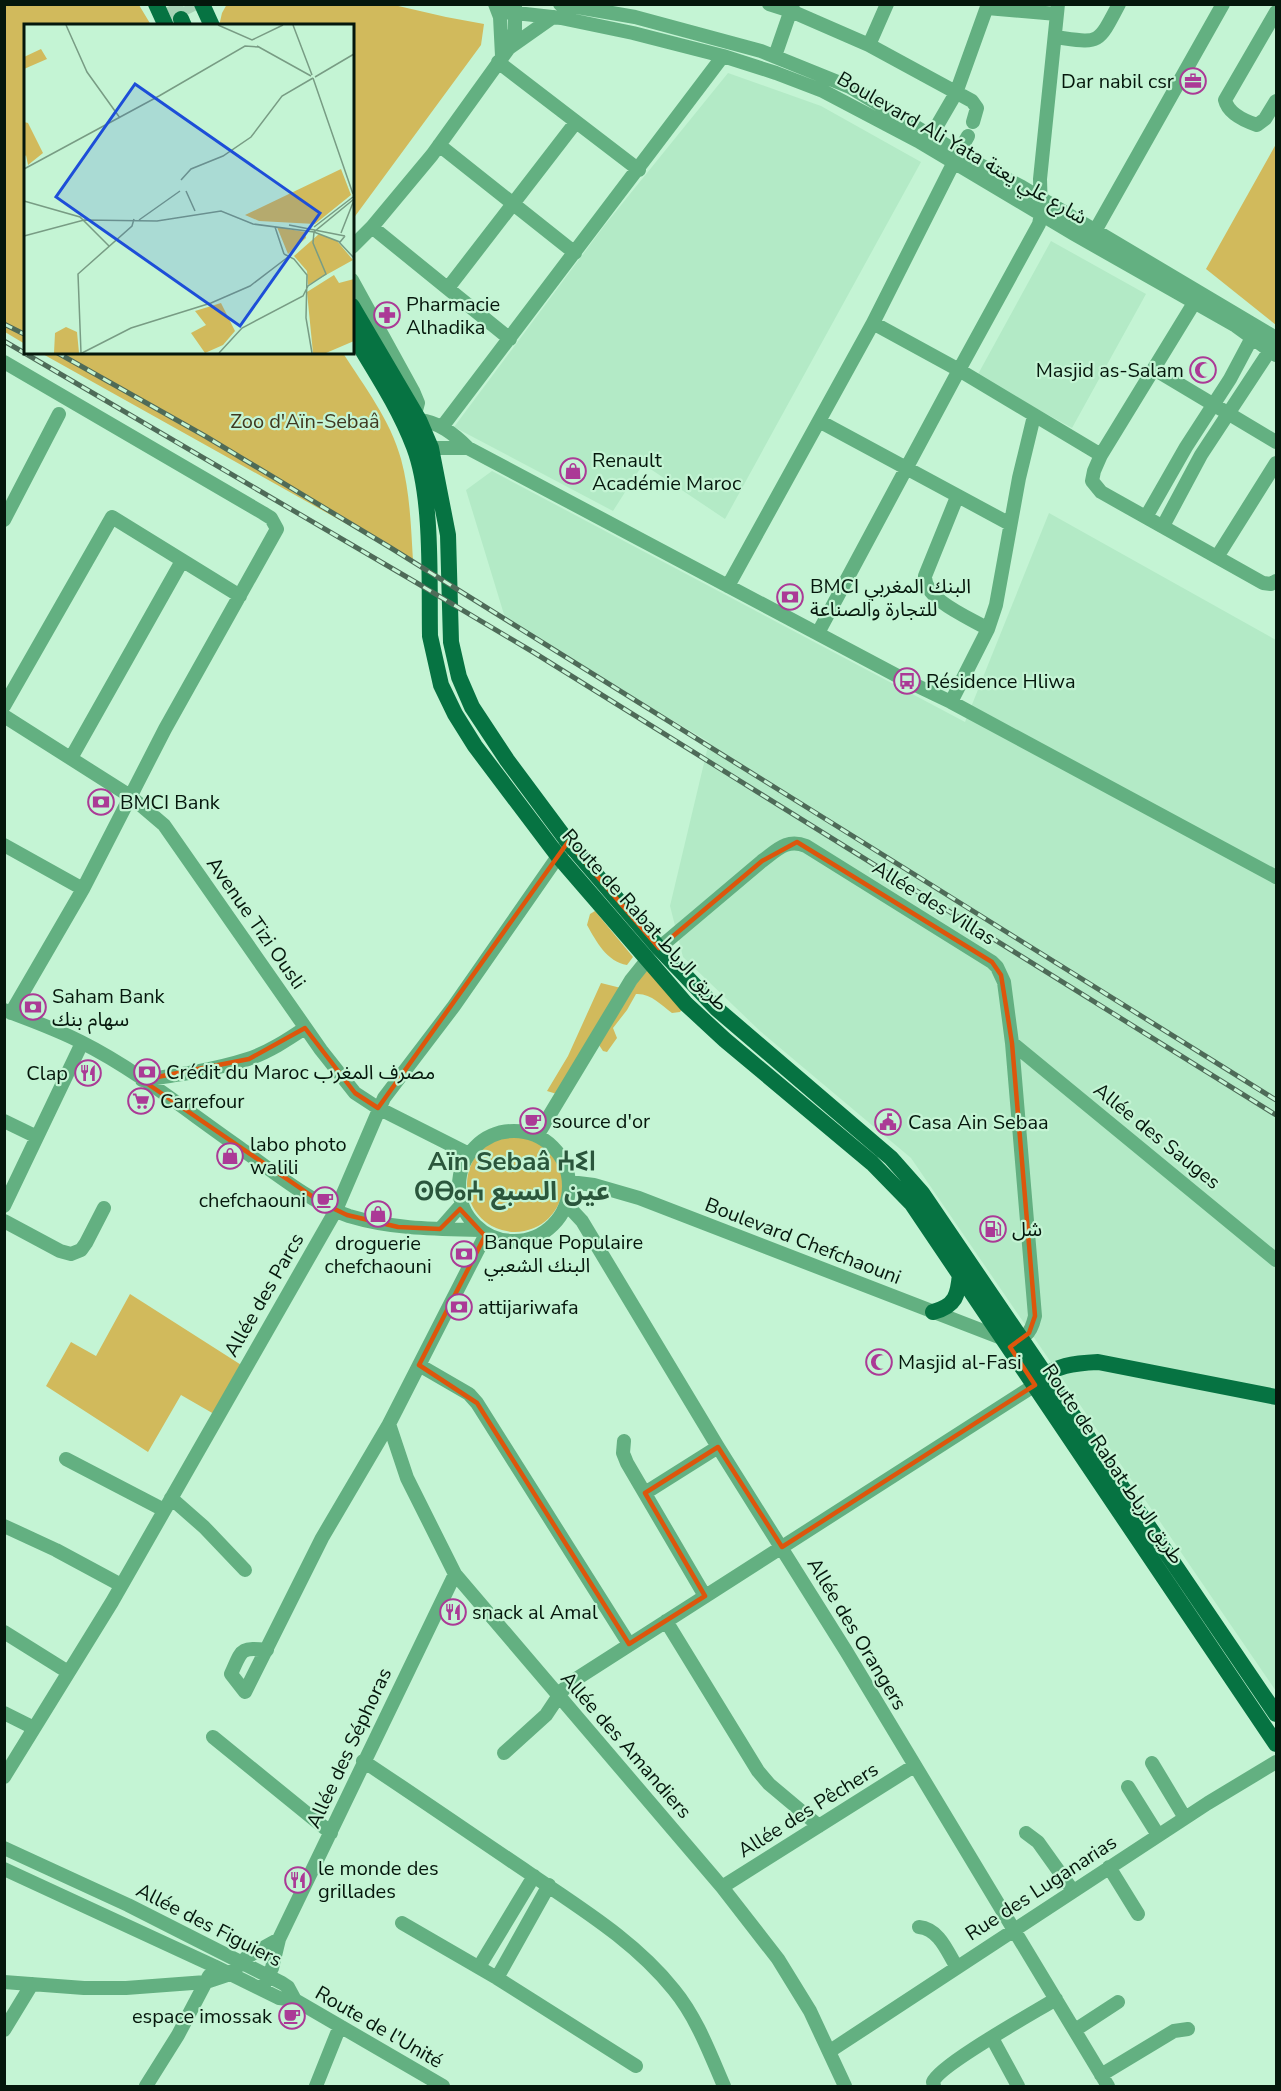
<svg xmlns="http://www.w3.org/2000/svg" width="1281" height="2091" viewBox="0 0 1281 2091" font-family="'Nunito Sans','Noto Sans Arabic','Noto Sans Tifinagh',sans-serif">
<style>
.built{fill:#b3eac6}
.green{fill:#d1ba5c}
.lines{fill:none;stroke-linecap:round;stroke-linejoin:round}
.major-tunnel{stroke:#a7d3b6;stroke-width:16;stroke-dasharray:16 8;stroke-linecap:butt}
.minor{stroke:#63b081;stroke-width:14}
.major{stroke:#067342;stroke-width:16}
.rail-casing{stroke:#4e6b58;stroke-width:5}
.rail{stroke:#c4f4d4;stroke-width:3;stroke-dasharray:9;stroke-linecap:butt}
.marked{fill:none;stroke:#dd560c;stroke-width:4.5;stroke-linejoin:round}
.labels{text-anchor:middle;dominant-baseline:central;stroke-width:4.5;stroke-linejoin:round;paint-order:stroke}
.poi-label{font-size:20px;fill:#05170c;stroke:#c4f4d4;text-anchor:start}
.street-label{font-size:20px;fill:#05170c;stroke:#c4f4d4}
.park-label{font-size:20px;fill:#3f3820;stroke:#c4f4d4}
.district-label{font-size:26px;font-weight:bold;fill:#2b563c;stroke:#c4f4d4}
.inset-road{fill:none;stroke:#789c84;stroke-width:1.5}
.view{fill:#1d4ed8;fill-opacity:0.15;stroke:#1d4ed8;stroke-width:3}
.inset-edge{fill:none;stroke:#05170c;stroke-width:3}
</style>
<rect width="100%" height="100%" fill="#c4f4d4"/>
<path class="built" d="M728 73 821 106 921 162 725 519 643 464 613 511 454 427 604 226Z
M1051 241 1146 294 1072 428 977 376Z
M492 471 965 722 1049 513 1276 640V1691L911 1158 760 1031 683 957 670 906 709 742 506 621 466 490Z"/>
<path class="green" d="M227 4 394 5 446 17 484 24 481 45 353 219 352 26H219L222 13Z
M4 5H139L151 25 26 26 25 344 5 332Z
M1276 144V325L1206 269Z
M41 353H343C364 386 391 421 401 459 410 492 411 527 413 561Z
M595 911 633 957 627 965C607 962 596 941 587 925L590 914Z
M646 968 683 1008 680 1012 672 1013C661 1005 651 993 636 994L627 1010 613 1028 617 1038 607 1052 603 1051 599 1045Z
M601 983 621 988 560 1095 547 1091 568 1056Z
M467 1184a48 48 0 1 1 96 0a48 48 0 1 1-96 0Z
M130 1294 246 1368 214 1414 181 1395 148 1452 46 1386 71 1342 96 1356Z"/>
<g class="lines">
<path class="major-tunnel" d="M173 4 181 19
M189 4 193 12"/>
<path class="minor" d="M495 4 500 17 502 56
M560 4 635 17 761 51 850 87 969 159 1022 187 1276 338
M769 4 791 11 869 45 972 101 977 108 973 122
M987 8 1057 14
M498 11 561 18 633 33 723 56 776 73 823 91 918 141 1074 234 1236 326 1276 355
M1276 12 1225 100C1228 113 1245 121 1257 125L1265 119 1276 101
M1055 37C1100 43 1097 46 1119 4
M869 45 887 4
M509 48 553 17
M775 56 793 4
M498 62 639 170
M931 136 956 93 988 4
M439 145 575 253
M959 152 968 136
M372 227 510 339
M1095 231 1223 4
M352 247 372 227 432 155 509 48 515 29V5
M352 280 413 391 418 403 415 414
M448 288 576 122
M1194 303 1101 455 1094 471 1092 481 1101 492 1263 583 1271 584 1276 581
M873 323 959 370 1101 455
M4 362 263 513 271 518 277 529 165 729 83 889 11 1013
M1154 369 1276 442
M419 420C439 422 454 434 468 448L907 681 951 702 1276 877
M819 421 1010 524
M442 427 723 56
M431 448H468
M957 497 925 576C924 600 970 618 988 629
M1146 517 1186 447 1230 379 1256 330
M4 520 59 414
M1163 526 1201 455 1274 344
M1217 557 1276 463
M728 586 873 323 954 162
M818 633 959 370 1039 224 1041 214 1040 179 1058 4
M951 702 988 629 996 605 1019 478 1034 416
M4 706 112 517 240 596
M4 716 130 796 164 825 321 1050 355 1093 378 1108 469 1154
M71 758 182 561
M4 845 83 889
M4 1010C30 1020 56 1029 81 1042 137 1070 188 1112 240 1148 271 1170 313 1204 349 1216 392 1229 435 1229 480 1230
M1012 1043 1276 1260
M142 1080C177 1075 214 1070 248 1059 269 1052 287 1040 305 1028
M4 1121 37 1137
M459 1186a55 55 0 1 1 110 0a55 55 0 1 1-110 0Z
M537 1136 631 980 647 960
M570 1182 594 1185 639 1198 1004 1339C1025 1339 1030 1337 1035 1316L1012 1043 1004 982 997 967 992 962 806 846C787 838 777 850 762 861L659 948
M567 1205 582 1221 718 1447 846 1651 1108 2086
M4 1206 82 1043
M4 1221 60 1251 71 1254 81 1250 86 1243 104 1208
M440 1229 462 1204
M419 1365 469 1394 477 1403 629 1644
M389 1424 407 1478 455 1574 722 1887 778 1959 810 2011 845 2086
M624 1441 623 1453 627 1463 705 1596
M66 1459 164 1510
M645 1493 718 1447
M171 1498 204 1527 245 1570
M4 1526 56 1550 121 1585
M666 1621 758 1771 769 1784 819 1826
M4 1632 68 1672
M267 1650C239 1647 242 1650 231 1674L245 1692 322 1538 389 1424 486 1234
M4 1713 34 1728
M213 1737 331 1833
M504 1753 546 1715 562 1691 573 1681 1035 1385
M363 1761C419 1798 474 1836 529 1873 580 1908 635 1941 674 1990 697 2018 710 2054 724 2086
M1152 1763 1185 1818
M4 1777 112 1602 336 1210 384 1098 454 1006 568 842
M1128 1787 1158 1835
M1026 1833 1038 1842 1073 1891
M4 1848 128 1905 282 1983 288 1987 295 2000
M1109 1867 1138 1914
M4 1869 214 1966 279 1998 295 2000 443 2086
M722 1887 914 1766
M402 1923 497 1978 636 2066
M919 1927C939 1929 947 1951 956 1966
M479 1967 534 1876
M497 1978 549 1885
M4 1982 84 1988H126L206 1982 230 1974 247 1957 279 1939
M262 1989 272 1968 279 1939 455 1574
M4 2030 32 1984
M1075 2030 1118 2002
M992 2038 1018 2086
M830 2051 1208 1803 1276 1762
M1101 2075 1174 2031 1188 2029
M146 2086 178 2035 209 1976
M316 2086 340 2026
M934 2086 933 2082C939 2065 1035 2012 1056 1999"/>
<path class="major" d="M156 4 166 26
M202 4 212 26
M181 19 184 26
M352 306 419 420 431 448 448 535 451 642 459 677 472 707 507 760 568 842 659 948 717 1009 891 1158 922 1193 1276 1714
M352 333C374 370 399 407 414 447 433 497 429 581 430 636L441 685 455 714 475 746 558 856 686 1004 725 1040 872 1163 912 1204 1276 1744
M933 1312C956 1306 958 1295 960 1274
M1037 1382C1053 1365 1076 1363 1098 1362L1276 1397"/>
<g class="rail-casing">
<path id="rail" d="M4 324 26 335
M4 341 417 583 533 652 1276 1115
M56 352 205 436 391 548 1276 1100"/>
</g>
<use href="#rail" class="rail"/>
</g>
<path class="marked" d="M568 842 659 948 762 861 797 842 992 962 1001 975 1012 1043 1035 1316 1029 1333 1010 1347 1035 1385 782 1547 718 1447 645 1493 705 1596 629 1644 477 1403 419 1365 485 1236 460 1209 440 1229 398 1227 347 1215 322 1203 142 1080 249 1059 305 1028 355 1093 378 1108Z"/>
<defs>
<g id="office-ring" transform="scale(1.35)"><circle r="9.5" fill="#c4f4d4" stroke="#ab3a96" stroke-width="1.5"/><path d="M-6-3h4V-5.5h4V-3h4V5H-6ZM-1-4.5V-3h2v-1.5ZM-6 0V1H6V0Z" fill="#ab3a96"/></g>
<g id="pharmacy-ring" transform="scale(1.35)"><circle r="9.5" fill="#c4f4d4" stroke="#ab3a96" stroke-width="1.5"/><path d="M-2-6h4v4h4v4h-4v4h-4v-4h-4v-4h4Z" fill="#ab3a96"/></g>
<g id="mosque-ring" transform="scale(1.35)"><circle r="9.5" fill="#c4f4d4" stroke="#ab3a96" stroke-width="1.5"/><path d="M3.5-4.9A6 6 0 1 0 3.5 4.9A5 5 0 1 1 3.5-4.9Z" fill="#ab3a96"/></g>
<g id="shop-ring" transform="scale(1.35)"><circle r="9.5" fill="#c4f4d4" stroke="#ab3a96" stroke-width="1.5"/><path d="M-5-2.5h2.3a2.7 3.5 0 0 1 5.4 0H5L5.5 6h-11ZM-1.5-2.5h3a1.5 2.3 0 0 0-3 0Z" fill="#ab3a96"/></g>
<g id="bank-ring" transform="scale(1.35)"><circle r="9.5" fill="#c4f4d4" stroke="#ab3a96" stroke-width="1.5"/><path d="M-6-4H6V4H-6ZM0-2.3a2.3 2.3 0 1 0 0 4.6a2.3 2.3 0 1 0 0-4.6Z" fill="#ab3a96"/></g>
<g id="bus-ring" transform="scale(1.35)"><circle r="9.5" fill="#c4f4d4" stroke="#ab3a96" stroke-width="1.5"/><path d="M-5-6H5V4H4V6H2V4H-2V6H-4V4H-5ZM-3.5-4V0h7V-4ZM-3.5 1.2v1.5H-2V1.2ZM2 1.2v1.5H3.5V1.2Z" fill="#ab3a96"/></g>
<g id="restaurant-ring" transform="scale(1.35)"><circle r="9.5" fill="#c4f4d4" stroke="#ab3a96" stroke-width="1.5"/><path d="M-5-6h1v4h1v-4h1v4h1v-4h1v5L-1.5 .5V6h-2V.5L-5-1ZM5-6V6H3V1.5H1.5Q1.5-4 5-6Z" fill="#ab3a96"/></g>
<g id="supermarket-ring" transform="scale(1.35)"><circle r="9.5" fill="#c4f4d4" stroke="#ab3a96" stroke-width="1.5"/><path d="M-6-5.5h2.5l.6 2H6L4.5 2H-2.5L-4.4-4H-6ZM-1.5 3.2a1.3 1.3 0 1 0 .1 0ZM3 3.2a1.3 1.3 0 1 0 .1 0Z" fill="#ab3a96"/></g>
<g id="cafe-ring" transform="scale(1.35)"><circle r="9.5" fill="#c4f4d4" stroke="#ab3a96" stroke-width="1.5"/><path d="M-5.5-4.5H6V0H3Q3 3.5 0 3.5H-2.5Q-5.5 3.5-5.5 0ZM3-3.2v2h1.7v-2ZM-6 4.5H4V6H-6Z" fill="#ab3a96"/></g>
<g id="civic-ring" transform="scale(1.35)"><circle r="9.5" fill="#c4f4d4" stroke="#ab3a96" stroke-width="1.5"/><path d="M-.6-6.5H3V-4.5H.6V-3L4-1V1h2V6H-6V1h2V-1L-.6-3ZM-1.2 2.5V6h2.4V2.5Z" fill="#ab3a96"/></g>
<g id="fuel-ring" transform="scale(1.35)"><circle r="9.5" fill="#c4f4d4" stroke="#ab3a96" stroke-width="1.5"/><path d="M-5.5-6h7V0h2V4h1.3V-2.5L3-4.5l.8-.8L6-3V5H2.5V1h-1V6h-7ZM-4.2-4.7v3.2H.2V-4.7Z" fill="#ab3a96"/></g>
</defs>
<g fill-rule="evenodd">
<use href="#office-ring" x="1193" y="81"/>
<use href="#pharmacy-ring" x="387" y="315"/>
<use href="#mosque-ring" x="1203" y="370"/>
<use href="#shop-ring" x="573" y="471"/>
<use href="#bank-ring" x="790" y="597"/>
<use href="#bus-ring" x="907" y="681"/>
<use href="#bank-ring" x="101" y="802"/>
<use href="#bank-ring" x="33" y="1007"/>
<use href="#bank-ring" x="147" y="1072"/>
<use href="#restaurant-ring" x="88" y="1073"/>
<use href="#supermarket-ring" x="141" y="1101"/>
<use href="#cafe-ring" x="533" y="1121"/>
<use href="#civic-ring" x="888" y="1122"/>
<use href="#shop-ring" x="230" y="1156"/>
<use href="#cafe-ring" x="325" y="1200"/>
<use href="#shop-ring" x="378" y="1214"/>
<use href="#fuel-ring" x="993" y="1229"/>
<use href="#bank-ring" x="464" y="1254"/>
<use href="#bank-ring" x="459" y="1307"/>
<use href="#mosque-ring" x="879" y="1362"/>
<use href="#restaurant-ring" x="453" y="1612"/>
<use href="#restaurant-ring" x="298" y="1880"/>
<use href="#cafe-ring" x="292" y="2016"/>
</g>
<g class="labels">
<g class="poi-label">
<text x="1174" y="81" text-anchor="end">Dar nabil csr</text>
<text x="406" y="304">Pharmacie<tspan x="406" dy="23">Alhadika</tspan></text>
<text x="1184" y="370" text-anchor="end">Masjid as-Salam</text>
<text x="592" y="460">Renault<tspan x="592" dy="23">Académie Maroc</tspan></text>
<text x="810" y="586">BMCI البنك المغربي<tspan x="810" dy="23">للتجارة والصناعة</tspan></text>
<text x="926" y="681">Résidence Hliwa</text>
<text x="120" y="802">BMCI Bank</text>
<text x="52" y="996">Saham Bank<tspan x="52" dy="23">سهام بنك</tspan></text>
<text x="166" y="1072">Crédit du Maroc مصرف المغرب</text>
<text x="68" y="1073" text-anchor="end">Clap</text>
<text x="160" y="1101">Carrefour</text>
<text x="552" y="1121">source d'or</text>
<text x="908" y="1122">Casa Ain Sebaa</text>
<text x="250" y="1144">labo photo<tspan x="250" dy="23">walili</tspan></text>
<text x="306" y="1200" text-anchor="end">chefchaouni</text>
<text x="1012" y="1229">شل</text>
<text x="484" y="1242">Banque Populaire<tspan x="484" dy="23">البنك الشعبي</tspan></text>
<text x="378" y="1243" text-anchor="middle">droguerie<tspan x="378" dy="23">chefchaouni</tspan></text>
<text x="478" y="1307">attijariwafa</text>
<text x="898" y="1362">Masjid al-Fasi</text>
<text x="472" y="1612">snack al Amal</text>
<text x="318" y="1868">le monde des<tspan x="318" dy="23">grillades</tspan></text>
<text x="272" y="2016" text-anchor="end">espace imossak</text>
</g>
<g class="street-label">
<text transform="translate(962 148) rotate(30)">Boulevard Ali Yata شارع علي يعتة</text>
<text transform="translate(934 903) rotate(32)">Allée des Villas</text>
<text transform="translate(645 920) rotate(48)">Route de Rabat طريق الرباط</text>
<text transform="translate(256 923) rotate(55)">Avenue Tizi Ousli</text>
<text transform="translate(1157 1136) rotate(39)">Allée des Sauges</text>
<text transform="translate(803 1241) rotate(21)">Boulevard Chefchaouni</text>
<text transform="translate(264 1295) rotate(-60)">Allée des Parcs</text>
<text transform="translate(1113 1464) rotate(56)">Route de Rabat طريق الرباط</text>
<text transform="translate(857 1634) rotate(59)">Allée des Orangers</text>
<text transform="translate(626 1745) rotate(49)">Allée des Amandiers</text>
<text transform="translate(349 1748) rotate(-65)">Allée des Séphoras</text>
<text transform="translate(808 1810) rotate(-32)">Allée des Pêchers</text>
<text transform="translate(1041 1888) rotate(-33)">Rue des Luganarias</text>
<text transform="translate(209 1925) rotate(27)">Allée des Figuiers</text>
<text transform="translate(379 2027) rotate(30)">Route de l'Unité</text>
</g>
<g class="park-label">
<text x="305" y="421">Zoo d'Aïn-Sebaâ</text>
</g>
<g class="district-label">
<text x="512" y="1161">Aïn Sebaâ ⵄⵉⵏ<tspan x="512" dy="30">ⵙⴱⴰⵄ عين السبع</tspan></text>
</g>
</g>
<g transform="translate(24 24)">
<rect width="330" height="330" fill="#c4f4d4"/>
<path d="M17 25 23 35 0 45V33ZM0 98 4 99 19 129 4 141 2 131 0 134ZM317 145 327 171 291 200 235 197 221 191ZM253 203 281 208 282 214 264 230ZM295 210 313 217 329 236 284 261 283 247 270 232ZM310 251 315 259 330 255V317L302 329H289L283 268ZM197 279 211 307 199 321 181 329 167 309 182 301 171 287ZM42 303 53 308 55 329H30L31 309Z" fill="#d1ba5c"/>
<path class="inset-road" d="M42 1 63 48 96 94M194 1 228 16 259 1M269 1 288 51M233 22 287 52M291 53 330 30M289 54 329 170M135 72 221 22 235 23M0 145 135 72M157 156 167 145 199 132 227 113 258 72 289 54M162 167 171 187M0 177 56 193 85 222M115 196 156 167M265 201 321 212M251 203 260 230M290 203 329 173M317 209 330 176M0 212 60 196 133 197 197 187 229 200 290 208 316 218 321 212M315 218 330 234M260 230 270 235 283 251 282 294 288 329M57 329 54 250 108 202 110 195M58 329 107 304 187 279 226 262 264 233M195 329 218 304 279 272 284 262 302 250 289 219 290 208 330 175"/>
<path class="view" d="M111 60 296 189 216 302 32 173Z"/>
<rect width="330" height="330" class="inset-edge"/>
</g>
<rect width="1281" height="2091" fill="none" stroke="#05170c" stroke-width="12"/>
</svg>
